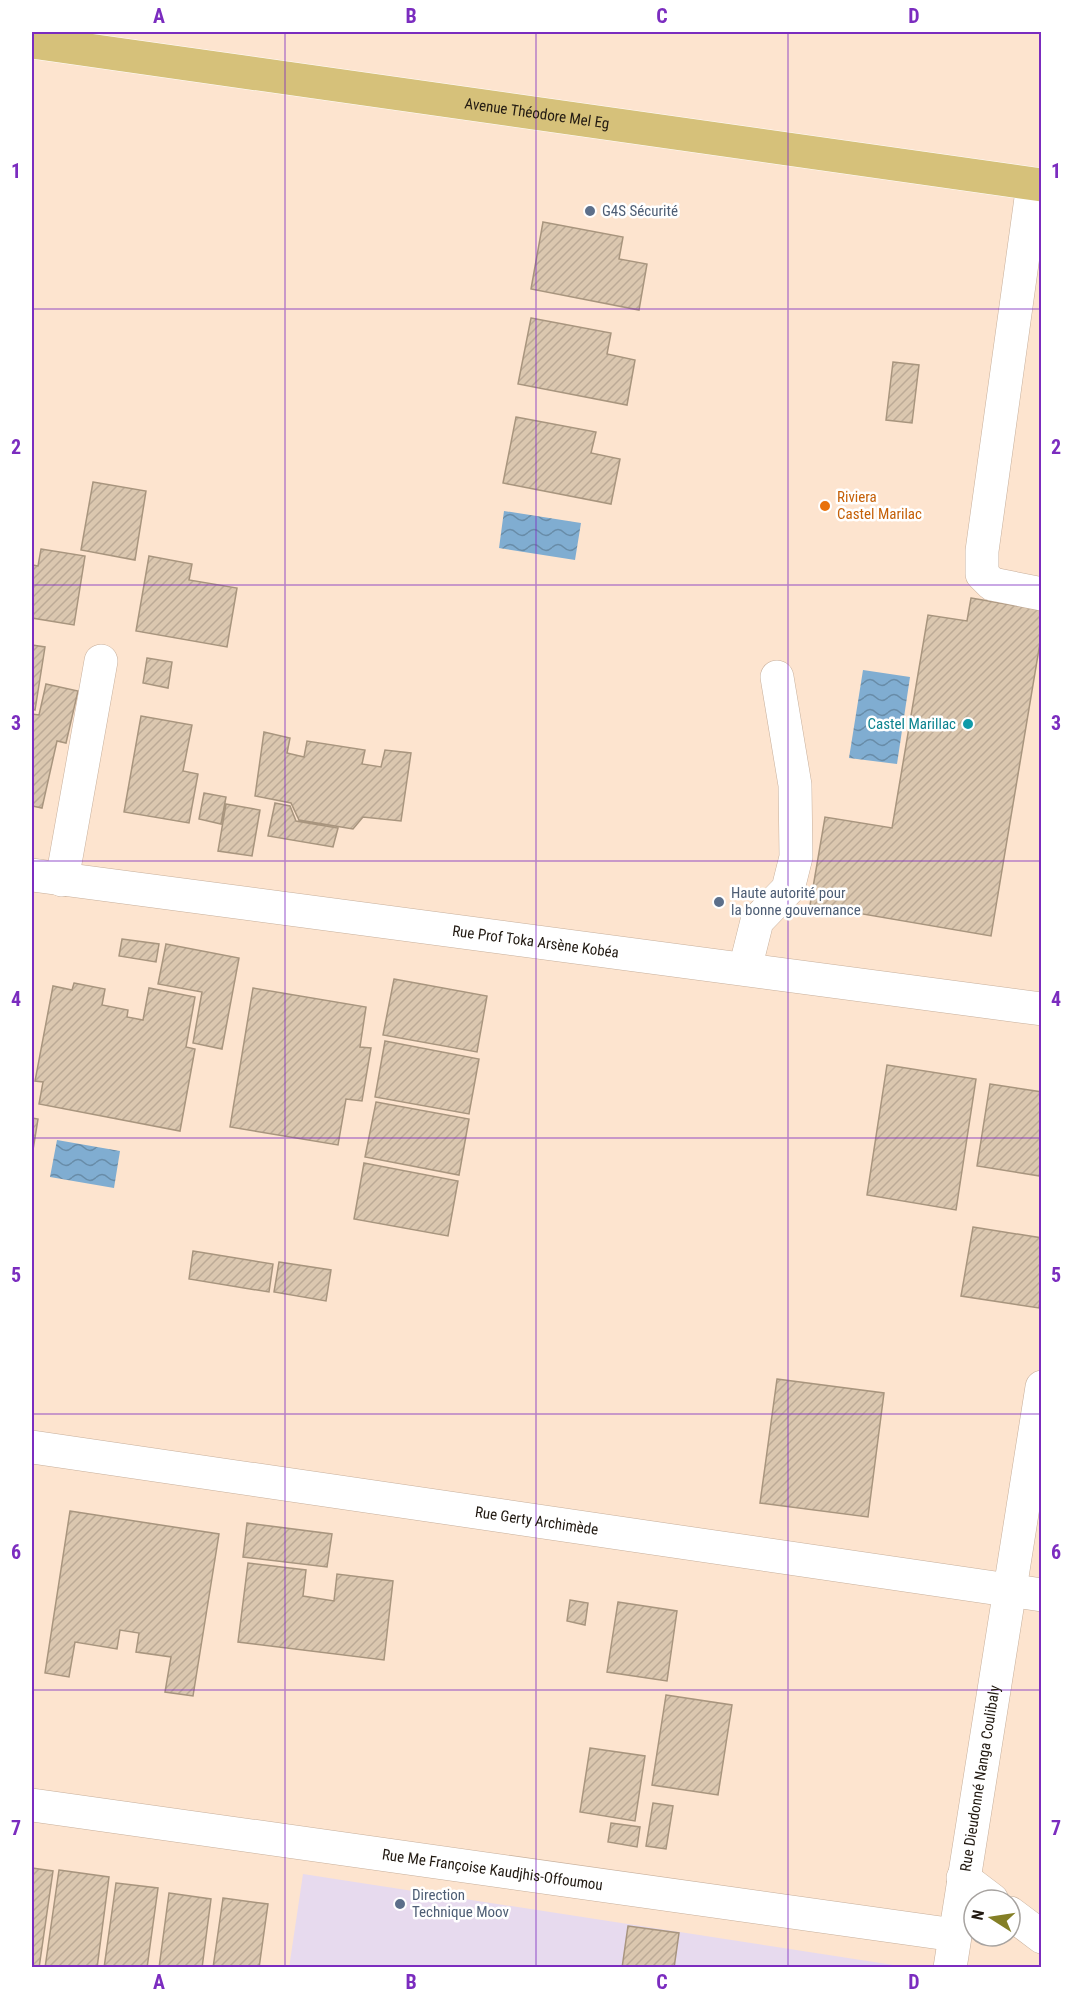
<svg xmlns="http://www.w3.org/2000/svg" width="1073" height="1999" viewBox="0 0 1073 1999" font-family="'Roboto Condensed',sans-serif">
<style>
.commercial{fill:#e7daee}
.water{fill:url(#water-waves)}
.building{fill:url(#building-hatch);stroke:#a8957e;stroke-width:1.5}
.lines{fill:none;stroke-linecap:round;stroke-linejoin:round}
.minor-casing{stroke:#c7af9b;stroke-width:34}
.major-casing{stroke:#fff;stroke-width:34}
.minor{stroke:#fff;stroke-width:33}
.major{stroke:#d6c17a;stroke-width:33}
.grid{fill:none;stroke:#7b2cbf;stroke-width:1.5;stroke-opacity:0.55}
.service-dot{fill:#5c6f8a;stroke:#fff;stroke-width:2}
.food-dot{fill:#e8710a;stroke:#fff;stroke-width:2}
.culture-dot{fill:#0f9aa8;stroke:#fff;stroke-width:2}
.labels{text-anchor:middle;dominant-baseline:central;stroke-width:5;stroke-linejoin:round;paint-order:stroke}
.street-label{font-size:15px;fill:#221a12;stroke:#fff}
.service-label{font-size:15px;fill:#4e5e75;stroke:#fff;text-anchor:start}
.food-label{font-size:15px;fill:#c56008;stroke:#fff;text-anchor:start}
.culture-label{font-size:15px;fill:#0d838f;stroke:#fff;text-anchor:end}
.neatline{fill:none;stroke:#7b2cbf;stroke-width:2}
.grid-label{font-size:20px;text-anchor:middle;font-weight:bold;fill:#7b2cbf}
</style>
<defs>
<pattern id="water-waves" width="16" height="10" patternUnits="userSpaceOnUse" patternTransform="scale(1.5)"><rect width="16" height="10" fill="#80add1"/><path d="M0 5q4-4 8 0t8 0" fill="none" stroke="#688ca8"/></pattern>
<pattern id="building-hatch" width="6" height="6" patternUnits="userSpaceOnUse" patternTransform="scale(1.5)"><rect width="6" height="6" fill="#dbc7af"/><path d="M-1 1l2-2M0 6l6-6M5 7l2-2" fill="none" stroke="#bcaa96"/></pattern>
</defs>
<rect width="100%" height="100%" fill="#fde4cf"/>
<path class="commercial" d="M303 1874 900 1966V1968H289Z"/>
<path class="water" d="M504 511 581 523 575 560 499 548Z
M863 670 910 677 897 764 849 758Z
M57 1140 120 1151 114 1188 50 1177Z"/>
<path class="building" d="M543 222 623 237 619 259 647 264 639 310 531 289Z
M531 318 611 333 607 354 635 360 627 405 518 384Z
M893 362 919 365 912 423 886 420Z
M516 417 596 432 591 453 620 459 611 504 503 483Z
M93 482 146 491 135 560 81 550Z
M41 549 85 556 74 625 32 618V565L38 566Z
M149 556 192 564 189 580 237 588 227 647 136 631Z
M971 598 1042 610V631L991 936 810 905 825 817 892 828 928 615 967 621Z
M32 645 45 647 35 710 32 709Z
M147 658 172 662 168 688 143 683Z
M46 684 78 691 66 743 57 741 42 808 32 806V714L39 715Z
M141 716 192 725 183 771 198 774 189 823 124 812Z
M264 732 290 738 287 753 304 757 307 741 365 750 362 764 381 767 385 750 411 753 401 821 363 817 353 829 299 820 291 803 255 796Z
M204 793 226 797 221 824 199 819Z
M275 803 290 806 296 821 338 828 333 847 268 836Z
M226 804 260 810 252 856 218 851Z
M122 939 159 944 156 962 119 956Z
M166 944 239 958 222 1049 193 1043 202 992 158 984Z
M394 979 487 996 477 1052 383 1035Z
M74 983 105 989 102 1005 128 1010 127 1017 143 1020 149 988 195 997 186 1047 195 1049 180 1131 39 1104 43 1082 35 1081 53 986 72 990Z
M253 988 366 1007 360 1047 371 1048 362 1101 346 1099 338 1145 230 1127Z
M385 1041 479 1059 469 1114 375 1097Z
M887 1065 976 1079 956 1210 867 1195Z
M990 1084 1042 1092 1040 1176 977 1166Z
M376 1102 469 1119 459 1175 365 1157Z
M32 1118 38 1119 32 1156Z
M364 1163 458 1181 448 1236 354 1219Z
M973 1227 1042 1238V1290L1039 1308 961 1296Z
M193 1251 273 1264 269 1292 189 1279Z
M279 1262 331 1270 326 1301 274 1292Z
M777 1379 884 1393 868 1517 760 1503Z
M70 1511 219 1534 193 1696 165 1692 171 1657 136 1652 139 1633 120 1630 117 1649 75 1642 69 1677 45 1673Z
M247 1523 332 1534 327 1567 243 1557Z
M248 1563 306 1570 303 1596 334 1601 337 1574 393 1581 384 1660 238 1642Z
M570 1600 588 1603 585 1625 567 1621Z
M618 1602 677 1611 667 1681 607 1672Z
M666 1695 732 1705 718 1795 652 1785Z
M590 1748 645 1756 635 1821 580 1812Z
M653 1803 673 1806 666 1849 646 1846Z
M611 1823 640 1827 637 1847 608 1842Z
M32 1868 53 1871 39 1968H32Z
M59 1870 109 1877 97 1968H45Z
M116 1883 158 1888 147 1968H104Z
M169 1893 211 1899 202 1968H159Z
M223 1898 268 1904 259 1968H213Z
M628 1926 679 1933 674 1968H622Z"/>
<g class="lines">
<g class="minor-casing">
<g id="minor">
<path d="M1033 184 982 551V574L992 584 1042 594"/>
<path id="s1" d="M32 875 1042 1009"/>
<path d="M62 880 101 661"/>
<path d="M745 969 757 921 788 889 796 857 795 785 777 677"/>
<path id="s2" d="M32 1447 1042 1595"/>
<path id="s3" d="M32 1805 955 1935"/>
<path d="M963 1878 992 1900"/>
<path d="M1010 1913 1042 1937"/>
<path id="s4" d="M950 1968 1042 1387"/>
</g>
</g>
<g class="major-casing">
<g id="major">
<path id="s5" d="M32 42 1042 185"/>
</g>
</g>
<use href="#minor" class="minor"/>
<use href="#major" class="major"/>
</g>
<path class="grid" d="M285 32V1968M536 32V1968M788 32V1968M32 309H1042M32 585H1042M32 861H1042M32 1138H1042M32 1414H1042M32 1690H1042"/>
<g class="service-dot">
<circle cx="590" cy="211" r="6"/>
<circle cx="719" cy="902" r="6"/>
<circle cx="400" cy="1904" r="6"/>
</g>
<circle class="food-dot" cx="825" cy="506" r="6"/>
<circle class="culture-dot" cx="968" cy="724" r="6"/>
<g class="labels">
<g class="street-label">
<text stroke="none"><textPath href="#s5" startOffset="510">Avenue Théodore Mel Eg</textPath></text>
<text stroke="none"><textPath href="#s1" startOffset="508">Rue Prof Toka Arsène Kobéa</textPath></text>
<text stroke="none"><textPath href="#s2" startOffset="510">Rue Gerty Archimède</textPath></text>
<text stroke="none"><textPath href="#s4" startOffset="192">Rue Dieudonné Nanga Coulibaly</textPath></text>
<text stroke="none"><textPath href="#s3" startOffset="465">Rue Me Françoise Kaudjhis-Offoumou</textPath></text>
</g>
<g class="service-label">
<text x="602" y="211">G4S Sécurité</text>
<text x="731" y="893">Haute autorité pour<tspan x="731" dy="17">la bonne gouvernance</tspan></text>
<text x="412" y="1895">Direction<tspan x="412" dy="17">Technique Moov</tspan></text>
</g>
<g class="food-label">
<text x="837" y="497">Riviera<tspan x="837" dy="17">Castel Marilac</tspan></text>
</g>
<g class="culture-label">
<text x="956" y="724">Castel Marillac</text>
</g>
</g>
<rect width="1073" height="1999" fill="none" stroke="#ffffff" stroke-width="66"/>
<g transform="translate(992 1918) rotate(282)"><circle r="28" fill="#ffffff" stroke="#a7a3a0" stroke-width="1.5"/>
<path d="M0-4.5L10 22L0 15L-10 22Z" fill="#847f26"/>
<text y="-9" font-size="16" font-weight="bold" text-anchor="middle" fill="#221a12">N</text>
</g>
<rect x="33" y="33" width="1007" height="1933" class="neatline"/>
<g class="grid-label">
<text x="159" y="23">A</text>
<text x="411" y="23">B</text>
<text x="662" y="23">C</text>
<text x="914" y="23">D</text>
<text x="16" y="178">1</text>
<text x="1056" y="178">1</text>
<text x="16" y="454">2</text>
<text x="1056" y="454">2</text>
<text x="16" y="730">3</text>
<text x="1056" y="730">3</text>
<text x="16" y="1006">4</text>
<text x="1056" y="1006">4</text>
<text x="16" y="1282">5</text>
<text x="1056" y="1282">5</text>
<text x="16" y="1559">6</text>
<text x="1056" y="1559">6</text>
<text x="16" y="1835">7</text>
<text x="1056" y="1835">7</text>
<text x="159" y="1989">A</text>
<text x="411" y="1989">B</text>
<text x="662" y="1989">C</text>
<text x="914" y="1989">D</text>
</g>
</svg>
